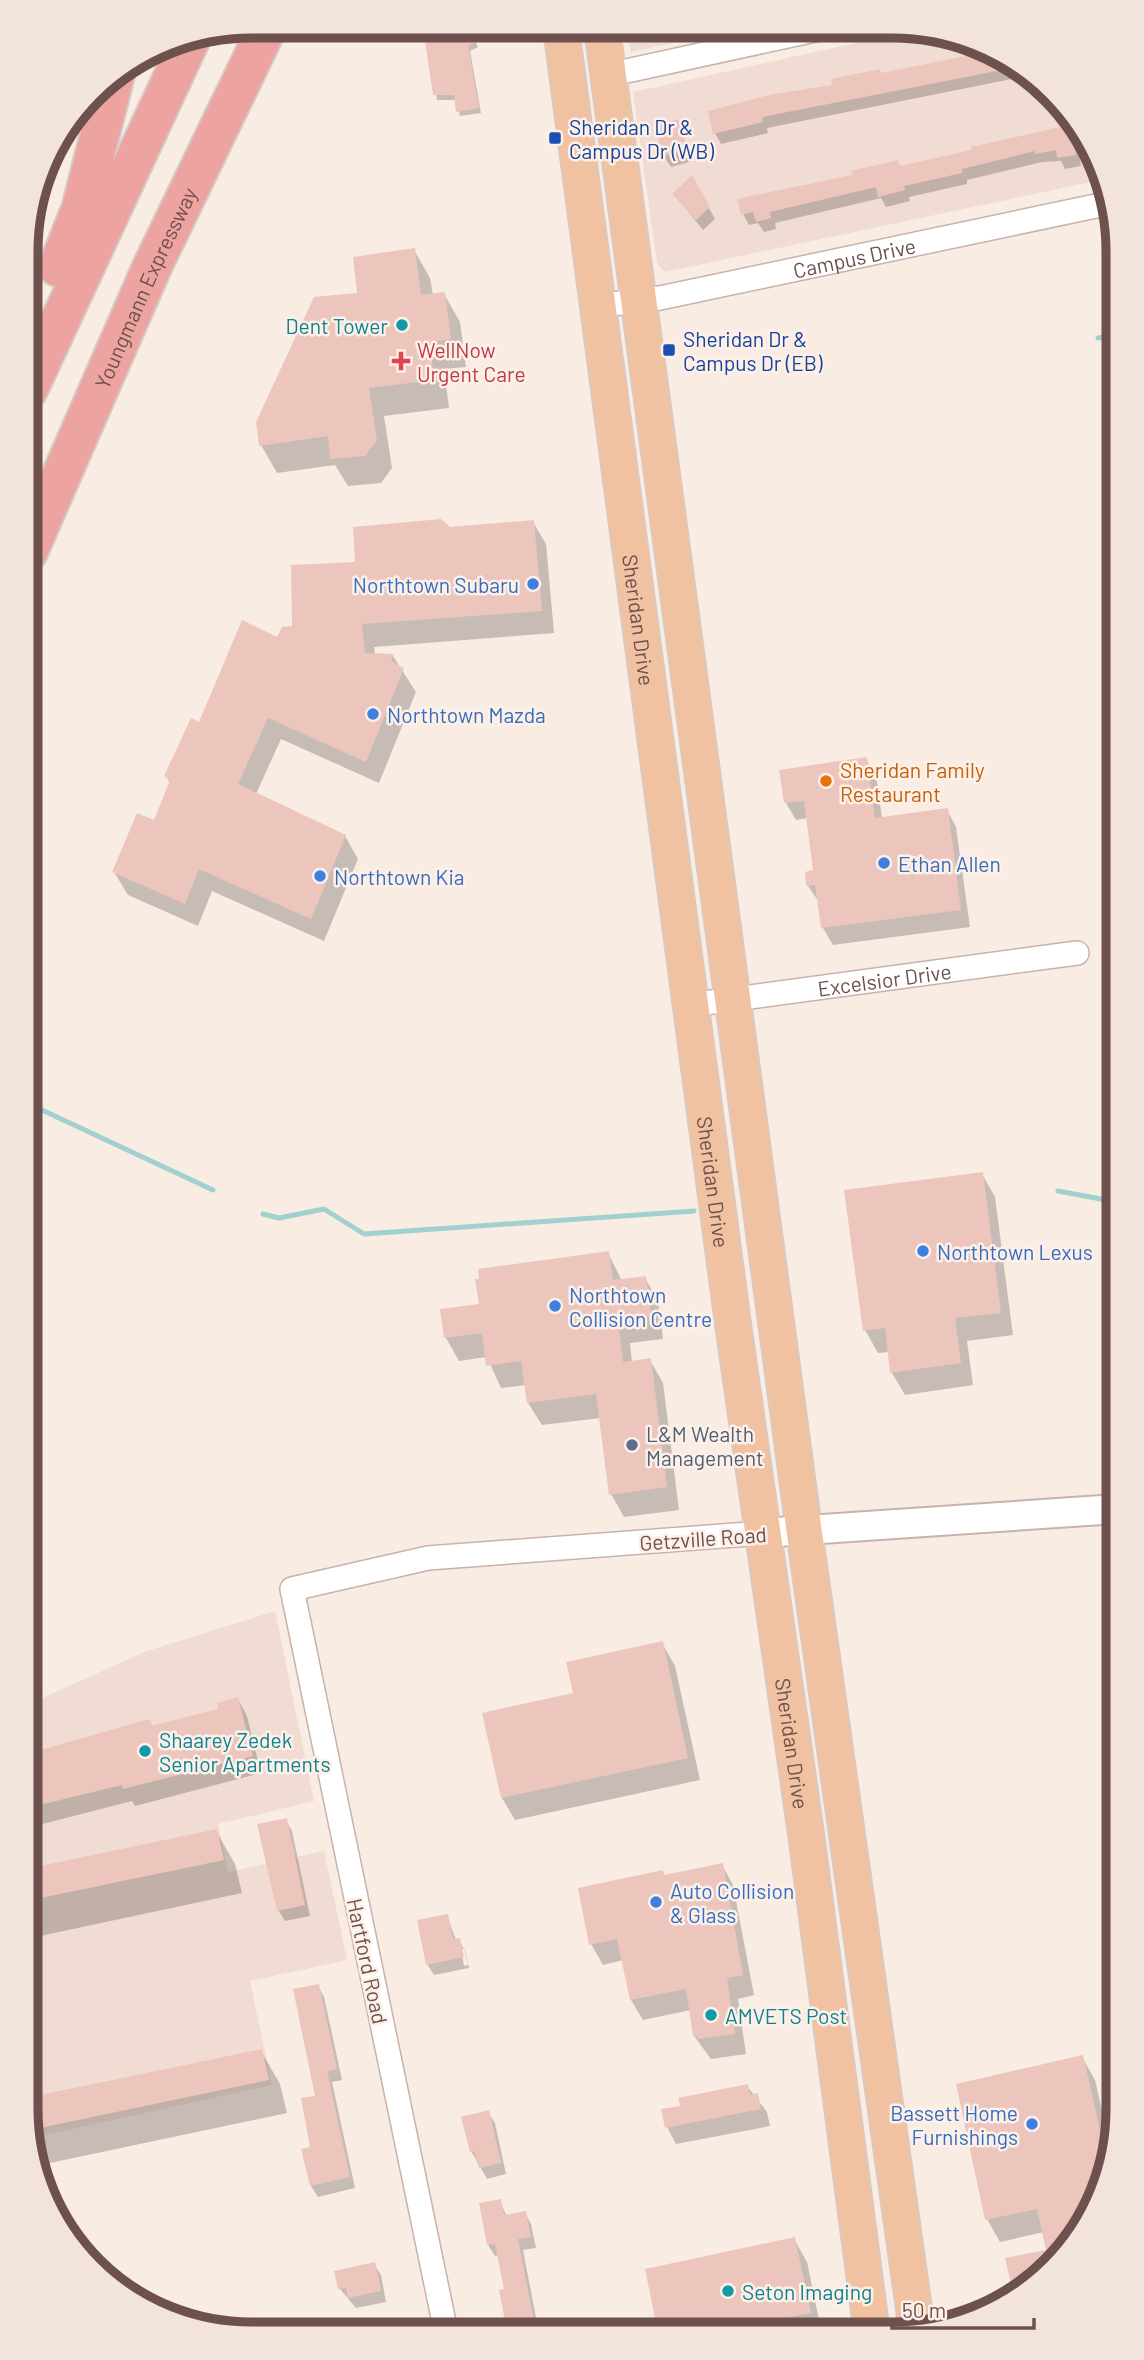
<svg xmlns="http://www.w3.org/2000/svg" width="1144" height="2360" viewBox="0 0 1144 2360" font-family="Barlow,sans-serif">
<style>
.residential{fill:#f0dcd2}
.shadow{fill:#0003;fill-rule:evenodd}
.lines{fill:none;stroke-linecap:round;stroke-linejoin:round}
.stream{stroke:#a1d1ce;stroke-width:5}
.building{fill:#ecc6bd}
.minor-casing{stroke:#c8b2ab;stroke-width:26}
.tertiary-casing{stroke:#c8b2ab;stroke-width:32}
.primary-casing{stroke:#d4cbc9;stroke-width:38}
.motorway-casing{stroke:#d4cbc9;stroke-width:42}
.minor{stroke:#fff;stroke-width:23}
.tertiary{stroke:#fff;stroke-width:28}
.primary{stroke:#f1c2a1;stroke-width:35}
.motorway{stroke:#eda3a0;stroke-width:38}
.transit-dot{fill:#1a4fb4;stroke:#fdf0e8;stroke-width:2.5}
.culture-dot{fill:#0f9aa8;stroke:#fdf0e8;stroke-width:2.5}
.health-dot{fill:#e0444e;stroke:#fdf0e8;stroke-width:2.5}
.shop-dot{fill:#3f7fe0;stroke:#fdf0e8;stroke-width:2.5}
.food-dot{fill:#e8710a;stroke:#fdf0e8;stroke-width:2.5}
.service-dot{fill:#5c6f8a;stroke:#fdf0e8;stroke-width:2.5}
.labels{text-anchor:middle;dominant-baseline:central;stroke-width:5;stroke-linejoin:round;paint-order:stroke}
.transit-label{font-size:21px;fill:#164399;stroke:#fdf0e8;text-anchor:start}
.street-label{font-size:21px;fill:#6e514c;stroke:#fdf0e8}
.culture-label{font-size:21px;fill:#0d838f;stroke:#fdf0e8;text-anchor:start}
.health-label{font-size:21px;fill:#be3a42;stroke:#fdf0e8;text-anchor:start}
.shop-label{font-size:21px;fill:#366cbe;stroke:#fdf0e8;text-anchor:start}
.food-label{font-size:21px;fill:#c56008;stroke:#fdf0e8;text-anchor:start}
.service-label{font-size:21px;fill:#4e5e75;stroke:#fdf0e8;text-anchor:start}
.rim{fill:none;stroke:#6e514c;stroke-width:9}
</style>
<rect width="100%" height="100%" fill="#f9ece3"/>
<path class="residential" d="M627 29H738L631 52Z
M915 30 936 31 1041 83 1105 179 665 272 657 263 633 92Z
M275 1611 314 1801 218 1824 228 1872 324 1851 347 1960 250 1981 272 2085 31 2138 26 2108 27 1705 144 1652Z"/>
<path class="shadow" d="M425 27 469 28 478 47 470 51 481 113 460 116 456 100H437Z
M984 54 1027 76 767 128 768 133 721 144 715 133 835 86Z
M678 121 692 161 671 167 664 156Z
M1071 127 1087 152 1079 153 1081 166 1065 169 1061 161 1042 162 967 180V184L909 197 910 201 886 207 881 198 775 223 776 229 764 232 758 223 749 225 743 214 900 167 974 152 1031 134Z
M692 178 715 219 703 230 674 194Z
M414 250 430 278 433 295 444 294 460 322 466 367 444 369 449 408 384 416 392 468 381 483 348 486 335 465 277 473 261 445 359 294Z
M533 522 546 544 554 633 374 647 375 655 393 656 416 692 379 783 281 739 256 794 345 836 358 859 324 941 212 891 198 926 128 895 114 872 155 822 170 783 166 776 200 725 278 639 357 564 450 529Z
M866 759 876 776 882 818 947 810 956 827 970 927 833 945 823 928 819 902 808 886 815 872 808 818 796 820 786 803Z
M1118 978V1033L1106 981Z
M982 1174 995 1197 1013 1335 967 1341 973 1385 905 1395 892 1373 889 1352 878 1353 865 1330Z
M608 1253 622 1281 645 1278 658 1301 663 1339 630 1343 632 1362 650 1360 663 1383 679 1510 624 1517 611 1494 601 1418 542 1425 528 1403 526 1385 501 1388 487 1357 459 1361 446 1338 442 1310 481 1305Z
M662 1643 675 1666 700 1780 515 1820 502 1798 575 1695Z
M238 1699 247 1716 261 1773 135 1806 132 1801 27 1828V1754L149 1721 153 1728 221 1711Z
M286 1820 292 1831 310 1916 285 1921 278 1910Z
M216 1831 235 1864 242 1893 26 1939V1871Z
M722 1865 733 1885 754 1995 738 1999 746 2054 711 2059 694 2036 691 2010 643 2020 631 2000 623 1960 603 1965 591 1944 665 1877Z
M447 1916 456 1940H459L465 1951 469 1968 434 1975 427 1964ZM461 1949H464L468 1965 464 1966Z
M318 1986 324 1997 342 2080 332 2082 355 2188 318 2197 311 2186 317 2097Z
M261 2051 280 2084 287 2113 45 2164 31 2140 26 2098Z
M1082 2057 1095 2080 1111 2150 1101 2194 1071 2246 1016 2296 1007 2260 1048 2252 1044 2232 1000 2242 987 2219Z
M747 2086 767 2112 770 2126 676 2144 667 2127Z
M488 2112 495 2123 506 2174 487 2179 471 2151Z
M500 2201 507 2217 525 2213 531 2224 536 2248 523 2250 539 2333H508L501 2291 506 2290 499 2255 495 2256 488 2245Z
M794 2239 807 2262 822 2334 660 2333 647 2270Z
M374 2264 381 2275 386 2302 356 2308 340 2289 336 2272Z
M394 2326 397 2332H364V2331Z"/>
<g class="lines">
<path class="stream" d="M1098 338 1118 334
M27 1103 213 1190
M1058 1191 1117 1202
M263 1214 279 1218 324 1209 364 1234 694 1211"/>
</g>
<path class="building" d="M423 27 470 28 476 42 468 46 479 108 456 112 454 95H433Z
M981 53 1012 68 762 117 763 122 713 134 708 111 769 95 832 85 831 79 880 69 881 73Z
M679 119 687 150 663 156 655 125Z
M1069 125 1080 141 1074 142 1076 155 1057 158 1056 150 1035 154V151L962 169V173L904 186 905 190 878 197 876 187 770 212 771 218 756 222 753 212 741 215 737 199 852 175 851 171 898 160 900 166 971 150V147Z
M692 175 710 207 696 220 672 194Z
M415 248 421 295 445 292 451 339 430 342 434 380 369 388 377 440 365 456 330 459 328 436 259 446 256 422 314 297 357 293 353 257Z
M441 519 450 527 534 520 542 611 362 624 365 653 394 654 391 661 404 668 366 762 268 718 238 784 346 835 311 919 199 869 185 904 112 872 137 813 154 820 170 780 164 776 191 718 199 722 242 620 277 637 282 627 292 626 291 565 355 562 353 527Z
M867 757 875 818 948 808 961 910 821 928 815 885 806 886 805 872 813 870 804 801 784 803 779 770Z
M983 1172 1001 1313 955 1318 961 1363 890 1373 885 1328 863 1331 844 1190Z
M609 1251 613 1280 646 1276 651 1316 618 1320 623 1362 651 1358 667 1487 609 1495 596 1394 527 1403 521 1361 486 1366 482 1333 444 1338 440 1309 479 1304 475 1279H479L478 1269Z
M663 1641 688 1758 501 1798 482 1713 573 1693 566 1662Z
M238 1697 253 1756 123 1789 122 1785 27 1808V1754L149 1719 151 1726 218 1709 217 1703Z
M287 1818 305 1905 277 1911 257 1824Z
M217 1829 224 1860 26 1901V1869Z
M723 1863 743 1975 727 1978 735 2034 697 2039V2036H693L686 1989 630 2000 617 1939 589 1945 578 1888 663 1870 664 1875Z
M448 1914 453 1939 460 1938 464 1957 426 1965 417 1920Z
M319 1984 337 2069 327 2071 350 2177 310 2186 301 2149 310 2147 301 2098 315 2096 293 1989Z
M262 2049 269 2080 30 2130 26 2098Z
M1083 2055 1108 2165 1101 2194 1071 2246 1014 2297 1005 2258 1046 2250 1037 2209 985 2220 956 2084Z
M748 2084 750 2095 758 2093 761 2109 665 2128 661 2109 680 2106 678 2098Z
M489 2110 501 2163 479 2168 474 2151 470 2152 461 2117Z
M501 2199 504 2215 526 2211 531 2237 518 2239 534 2321 506 2326 499 2290 504 2289 495 2244 487 2245 479 2203Z
M795 2237 811 2313 732 2328 729 2317 658 2333 645 2269Z
M375 2262 381 2291 348 2298 346 2288 338 2289 334 2271Z"/>
<g class="lines">
<g class="minor-casing">
<g id="minor">
<path d="M608 75 815 30"/>
<path id="s1" d="M597 306 660 298 1110 203"/>
<path id="s2" d="M690 1005 1077 953"/>
<path d="M446 2332 292 1589 428 1558 762 1533"/>
</g>
</g>
<g class="tertiary-casing">
<path id="tertiary" d="M762 1533 1117 1509"/>
</g>
<g class="primary-casing">
<g id="primary">
<path id="s3" d="M561 28 733 1324 806 1834 872 2334"/>
<path d="M602 28 804 1530 917 2330"/>
</g>
</g>
<g class="motorway-casing">
<g id="motorway">
<path d="M58 267 81 209 115 75"/>
<path d="M28 390 191 38"/>
<path id="s4" d="M28 552 152 267 268 26"/>
</g>
</g>
<use href="#minor" class="minor"/>
<use href="#tertiary" class="tertiary"/>
<use href="#primary" class="primary"/>
<use href="#motorway" class="motorway"/>
</g>
<g class="transit-dot">
<rect x="548" y="131" width="14" height="14" rx="3.5"/>
<rect x="662" y="343" width="14" height="14" rx="3.5"/>
</g>
<g class="culture-dot">
<circle cx="402" cy="325" r="7"/>
<circle cx="145" cy="1751" r="7"/>
<circle cx="711" cy="2015" r="7"/>
<circle cx="728" cy="2291" r="7"/>
</g>
<path class="health-dot" d="M397.5 350.5h7v7h7v7h-7v7h-7v-7h-7v-7h7z"/>
<g class="shop-dot">
<circle cx="533" cy="584" r="7"/>
<circle cx="373" cy="714" r="7"/>
<circle cx="884" cy="863" r="7"/>
<circle cx="320" cy="876" r="7"/>
<circle cx="923" cy="1251" r="7"/>
<circle cx="555" cy="1306" r="7"/>
<circle cx="656" cy="1902" r="7"/>
<circle cx="1032" cy="2124" r="7"/>
</g>
<circle class="food-dot" cx="826" cy="781" r="7"/>
<circle class="service-dot" cx="632" cy="1445" r="7"/>
<g class="labels">
<g class="transit-label">
<text x="569" y="126">Sheridan Dr &amp;<tspan x="569" dy="24">Campus Dr (WB)</tspan></text>
<text x="683" y="338">Sheridan Dr &amp;<tspan x="683" dy="24">Campus Dr (EB)</tspan></text>
</g>
<g class="street-label">
<text stroke="none"><textPath href="#s1" startOffset="262">Campus Drive</textPath></text>
<text stroke="none"><textPath href="#s4" startOffset="289">Youngmann Expressway</textPath></text>
<text stroke="none"><textPath href="#s3" startOffset="597">Sheridan Drive</textPath></text>
<text stroke="none"><textPath href="#s2" startOffset="196">Excelsior Drive</textPath></text>
<text stroke="none"><textPath href="#s3" startOffset="1164">Sheridan Drive</textPath></text>
<text transform="translate(703 1538) rotate(-4)">Getzville Road</text>
<text stroke="none"><textPath href="#s3" startOffset="1731">Sheridan Drive</textPath></text>
<text transform="translate(368 1961) rotate(78)">Hartford Road</text>
</g>
<g class="culture-label">
<text x="388" y="325" text-anchor="end">Dent Tower</text>
<text x="159" y="1739">Shaarey Zedek<tspan x="159" dy="24">Senior Apartments</tspan></text>
<text x="725" y="2015">AMVETS Post</text>
<text x="742" y="2291">Seton Imaging</text>
</g>
<g class="health-label">
<text x="417" y="349">WellNow<tspan x="417" dy="24">Urgent Care</tspan></text>
</g>
<g class="shop-label">
<text x="519" y="584" text-anchor="end">Northtown Subaru</text>
<text x="387" y="714">Northtown Mazda</text>
<text x="898" y="863">Ethan Allen</text>
<text x="334" y="876">Northtown Kia</text>
<text x="937" y="1251">Northtown Lexus</text>
<text x="569" y="1294">Northtown<tspan x="569" dy="24">Collision Centre</tspan></text>
<text x="670" y="1890">Auto Collision<tspan x="670" dy="24">&amp; Glass</tspan></text>
<text x="1018" y="2112" text-anchor="end">Bassett Home<tspan x="1018" dy="24">Furnishings</tspan></text>
</g>
<g class="food-label">
<text x="840" y="769">Sheridan Family<tspan x="840" dy="24">Restaurant</tspan></text>
</g>
<g class="service-label">
<text x="646" y="1433">L&amp;M Wealth<tspan x="646" dy="24">Management</tspan></text>
</g>
</g>
<path d="M0 0H1144V2360H0ZM251 38H893A213 213 0 0 1 1106 251V2109A213 213 0 0 1 893 2322H251A213 213 0 0 1 38 2109V251A213 213 0 0 1 251 38Z" fill="#f2e3dc" fill-rule="evenodd"/>
<path class="rim" d="M251 38H893A213 213 0 0 1 1106 251V2109A213 213 0 0 1 893 2322H251A213 213 0 0 1 38 2109V251A213 213 0 0 1 251 38Z"/>
<path d="M892 2318v10h142v-10" fill="none" stroke="#6e514c" stroke-width="3.5"/>
<text x="902" y="2318" font-size="21" fill="#6e514c" stroke="#fdf0e8" stroke-width="5" paint-order="stroke">50 m</text>
</svg>
